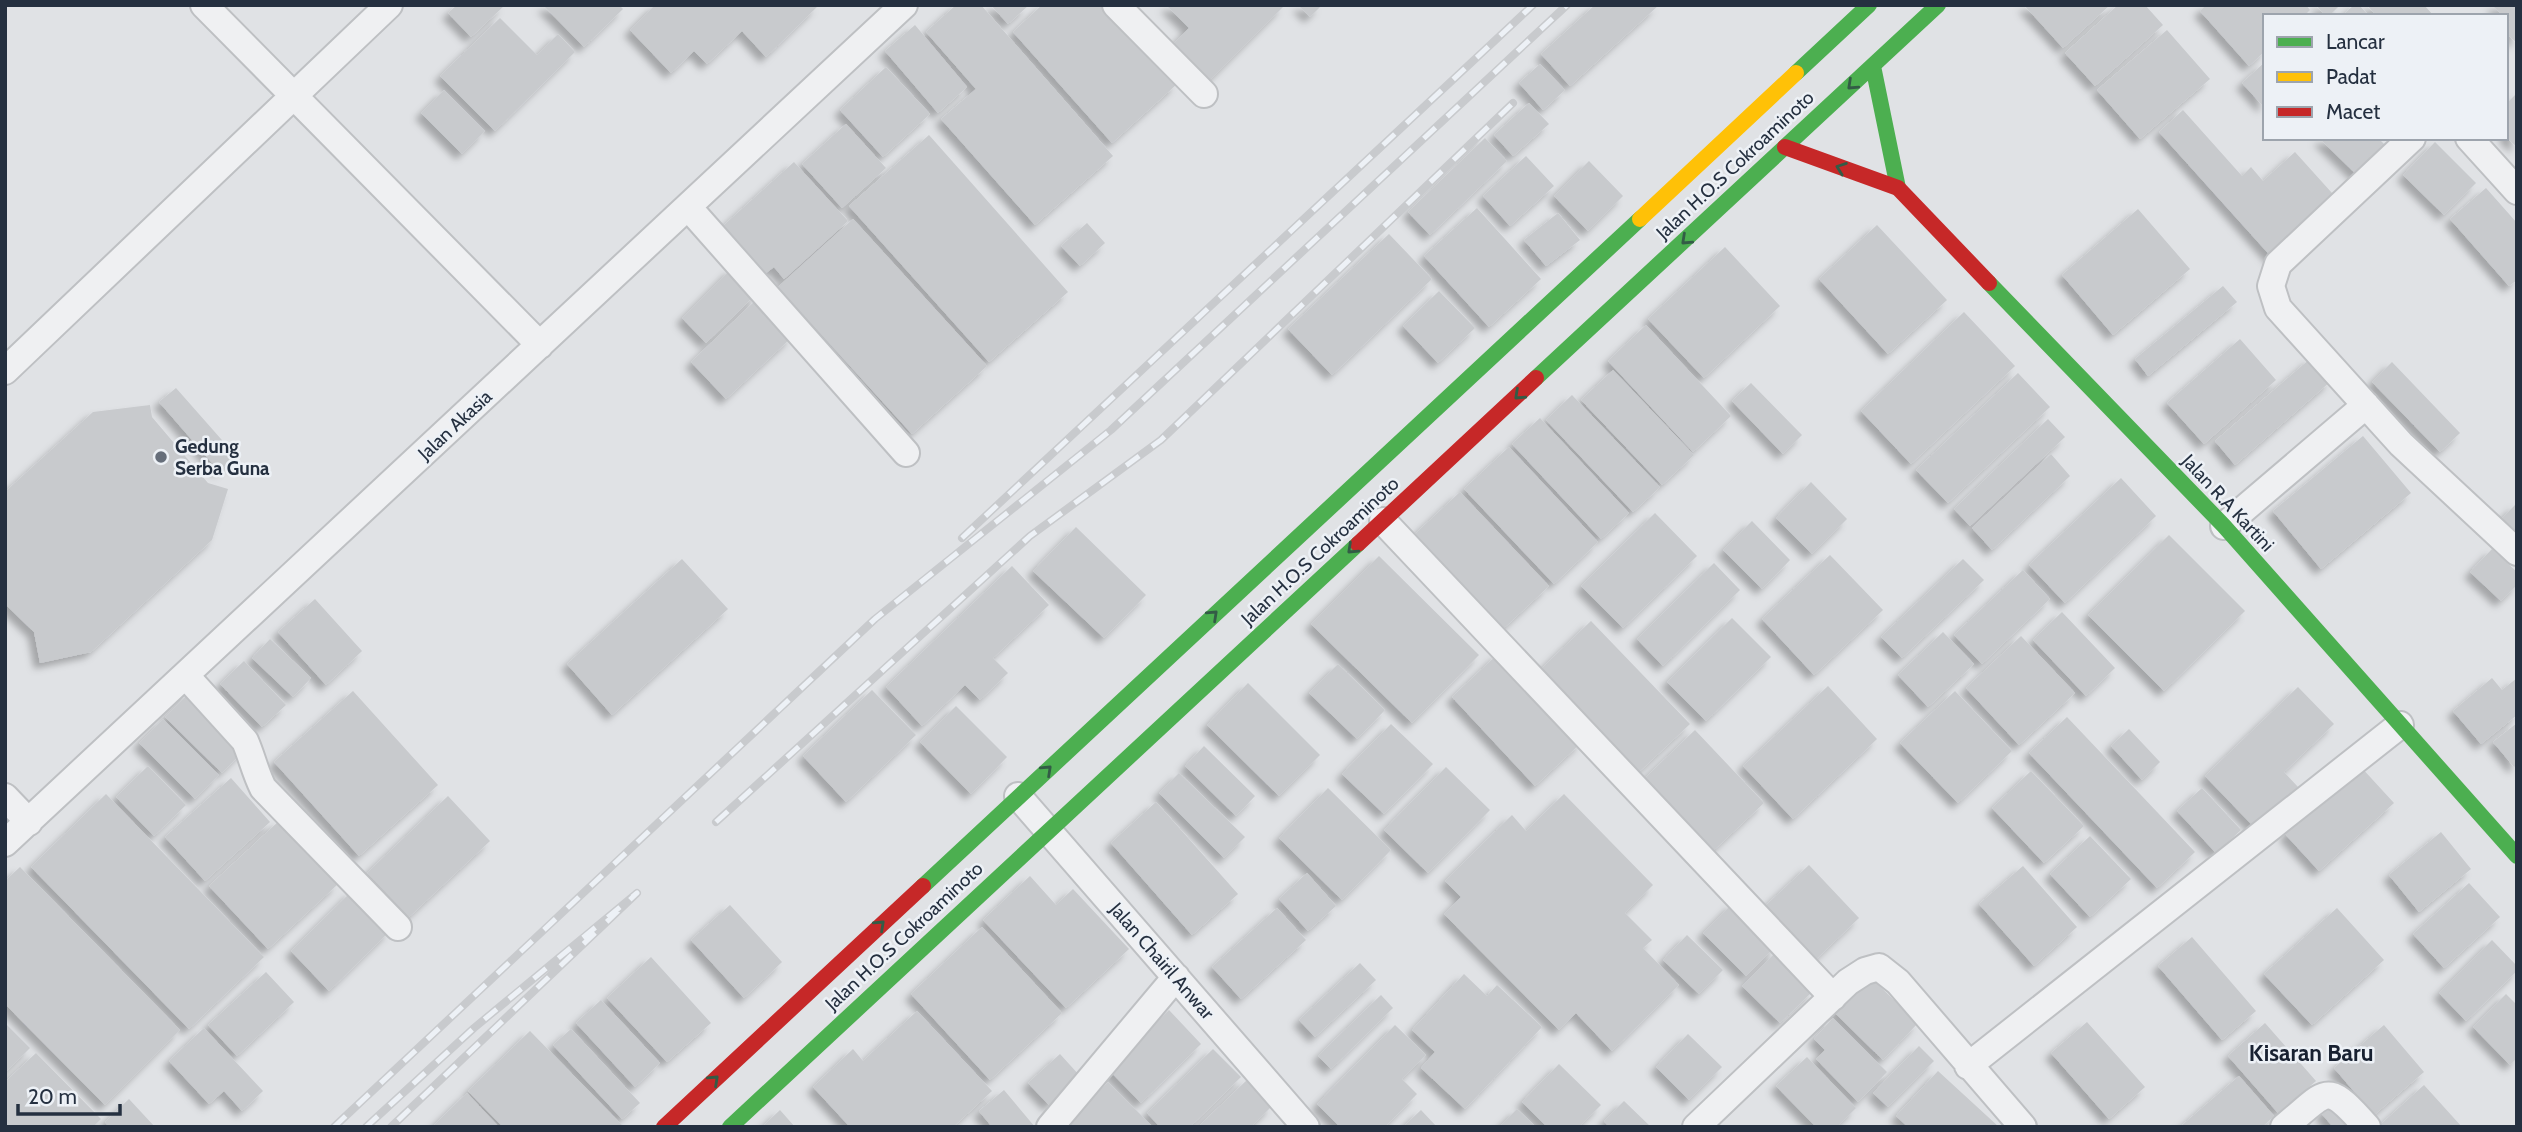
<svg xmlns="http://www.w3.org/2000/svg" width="2522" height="1132" viewBox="0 0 2522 1132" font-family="Cabin,sans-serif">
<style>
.building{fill:#c8cacd;filter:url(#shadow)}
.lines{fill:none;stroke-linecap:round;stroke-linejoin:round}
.street-casing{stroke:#bec0c3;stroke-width:30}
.street{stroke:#eff0f2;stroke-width:26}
.fast{stroke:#4caf50;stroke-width:16}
.slow{stroke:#ffc107;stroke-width:16}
.jam{stroke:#c62828;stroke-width:16}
.rail-casing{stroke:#c8cacd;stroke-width:8}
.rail{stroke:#edf1f6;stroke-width:5;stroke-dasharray:16;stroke-linecap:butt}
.oneway{stroke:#335c46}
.poi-dot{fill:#666e7a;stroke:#edf1f6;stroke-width:2.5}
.labels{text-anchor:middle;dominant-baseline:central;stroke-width:5;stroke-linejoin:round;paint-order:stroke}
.street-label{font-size:19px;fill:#253040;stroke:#edf1f6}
.poi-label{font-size:19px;font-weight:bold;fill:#253040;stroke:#edf1f6;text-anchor:start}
.quarter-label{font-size:23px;font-weight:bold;fill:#182131;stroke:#edf1f6}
</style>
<defs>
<filter id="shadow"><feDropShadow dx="-6" dy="6" stdDeviation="3.5" flood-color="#0004"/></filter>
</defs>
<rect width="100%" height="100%" fill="#e0e2e5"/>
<path class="building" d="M457 5H505L471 37 448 13Z
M543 5H619L623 9 584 47Z
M655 5H819L766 57 742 31 707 64 694 51 671 73 630 30Z
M956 5H981L1113 156 1035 225 941 119 976 89 926 32Z
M991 5H1029L1008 24Z
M1042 5H1107L1177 84 1112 143 1013 32Z
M1166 5H1285L1206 84 1170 47 1189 28Z
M1298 5H1322L1310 17Z
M1595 5H1659L1570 86 1541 54Z
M2024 5H2110L2063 48Z
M2118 5H2145L2163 25 2095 86 2065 53Z
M2206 5H2306L2310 10 2304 16H2265V51L2249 66 2200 11Z
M2316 5H2340L2329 16H2326Z
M2354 5H2359L2369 16H2342Z
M2367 5H2424L2434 16H2377Z
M2492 5H2517V43L2506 33V26L2510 22 2506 16H2503Z
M500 18 537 55 558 34 575 52 495 131 440 76Z
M915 25 967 87 938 113 885 51Z
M2167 30 2210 79 2140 139 2097 90Z
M2265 62V105L2263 106 2242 83Z
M1540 64 1565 90 1543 110 1519 83Z
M886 67 930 114 883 157 840 110Z
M444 90 485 131 462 154 421 113Z
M2517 93V147L2506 137V104Z
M1529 103 1549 124 1513 156 1494 135Z
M2183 110 2242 176 2251 167 2263 181 2295 152 2341 203 2276 262 2159 132Z
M846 124 886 168 842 208 802 164Z
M929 135 1068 292 989 362 849 206Z
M1485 138 1507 161 1430 235 1408 212Z
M2319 138H2378L2386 146 2358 176Z
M2435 142 2476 183 2444 215 2403 175Z
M1526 156 1554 186 1510 226 1483 196Z
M1589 161 1623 196 1588 231 1554 196Z
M794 162 848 221 784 279 774 267 766 273 723 226Z
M2486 188 2517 223V280L2509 286 2450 219Z
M1477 208 1541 279 1489 327 1424 256Z
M2138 209 2190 269 2113 335 2062 275Z
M1558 213 1580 240 1546 266 1524 240Z
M853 219 987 366 912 434 778 287Z
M1087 223 1105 243 1080 266 1061 246Z
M1877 225 1947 300 1888 354 1819 279Z
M1389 234 1432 279 1332 375 1288 329Z
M1725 247 1780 306 1704 378 1648 319Z
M732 268 757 293 706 343 682 318Z
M2223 286 2237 302 2148 376 2135 359Z
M1439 291 1475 328 1438 363 1403 326Z
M757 299 792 337 726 399 691 362Z
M1964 312 2015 366 1911 464 1861 411Z
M1646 325 1731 416 1693 452 1608 361Z
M2240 339 2276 380 2204 444 2167 403Z
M2311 358 2331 381 2235 465 2215 441Z
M2392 362 2460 433 2440 452 2372 382Z
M1613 370 1694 455 1662 485 1581 400Z
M2018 373 2050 407 1948 503 1916 470Z
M1751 383 1802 435 1783 454 1732 401Z
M176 388 236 456 219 471 159 402Z
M1572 395 1660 487 1633 512 1546 420Z
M150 405 152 417 208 483 228 489 212 540 91 652 40 663 34 632 5 604V492L93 412Z
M1540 418 1629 513 1601 539 1512 444Z
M2048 419 2065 437 1970 526 1954 509Z
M2363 436 2411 493 2321 569 2273 511Z
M1509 447 1598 542 1554 584 1464 489Z
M2051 454 2070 476 1992 550 1972 528Z
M2121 478 2156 516 2065 603 2029 565Z
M1811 482 1847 519 1812 554 1776 518Z
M1460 492 1549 586 1504 628 1415 534Z
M2517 503V532L2502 518Z
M1655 513 1697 556 1623 628 1581 586Z
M1752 521 1790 560 1762 589 1723 550Z
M1076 527 1146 595 1104 638 1033 571Z
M2169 535 2245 611 2164 691 2088 615Z
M2492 549 2517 572V585L2501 601 2470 572Z
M1830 555 1883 610 1814 675 1762 619Z
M1379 556 1479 655 1412 723 1311 624Z
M682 559 728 609 612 715 567 664Z
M1963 559 1984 580 1902 658 1881 637Z
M1714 563 1740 590 1663 666 1637 639Z
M1012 566 1049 605 993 658 1008 673 980 700 965 685 922 726 886 687Z
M2023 570 2050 599 1982 664 1954 635Z
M315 599 362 651 326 685 278 632Z
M2062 612 2115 668 2086 696 2033 640Z
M1732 618 1771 657 1706 721 1667 682Z
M1591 621 1690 724 1639 772 1541 669Z
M1943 632 1974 664 1928 707 1898 675Z
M2021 636 2075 693 2019 745 1966 688Z
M270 639 311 678 293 697 252 658Z
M1499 653 1582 742 1535 786 1452 697Z
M244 661 286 705 262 727 220 684Z
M1338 664 1385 710 1357 739 1309 693Z
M2492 678 2502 690 2517 678V715L2481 744 2453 711Z
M1248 683 1320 755 1279 796 1207 725Z
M1828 686 1877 739 1793 819 1743 766Z
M2298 687 2334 724 2284 772 2298 787 2255 828 2205 776Z
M872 690 916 735 846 802 803 756Z
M353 691 438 785 359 856 274 762Z
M1955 691 2012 751 1958 803 1900 743Z
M190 692 246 748 222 773 165 717Z
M956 706 1007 757 971 794 920 742Z
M2067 717 2195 852 2157 888 2029 753Z
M163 719 219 775 195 799 139 743Z
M2517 723V765L2514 767 2493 742Z
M1391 724 1433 764 1384 814 1342 774Z
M2129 729 2160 762 2142 780 2111 746Z
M1695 730 1764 803 1714 850 1645 778Z
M1204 746 1255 796 1236 816 1185 766Z
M148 766 186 805 154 836 116 797Z
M2360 766 2394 803 2319 871 2285 834Z
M1446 767 1490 810 1428 873 1384 830Z
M2031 771 2084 826 2044 863 1992 808Z
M1179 773 1245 837 1224 858 1159 793Z
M231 778 270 822 205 881 165 837Z
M1328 788 1391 850 1342 900 1279 838Z
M2202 788 2241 830 2216 853 2177 811Z
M106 794 264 957 189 1029 31 867Z
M1564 794 1653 885 1625 913 1652 940 1643 948 1679 985 1612 1051 1576 1013 1559 1030 1444 914 1461 897 1445 881 1512 815 1526 831Z
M448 796 490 841 409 917 367 873Z
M1156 802 1238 894 1192 935 1111 843Z
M279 821 338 884 268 949 209 886Z
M2441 832 2471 869 2419 912 2389 875Z
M2090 836 2131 879 2090 917 2050 874Z
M1809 865 1859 918 1812 963 1762 909Z
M2023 866 2077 927 2034 966 1979 904Z
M20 867 180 1030 105 1105 5 1004V881Z
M1307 873 1336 906 1308 931 1279 899Z
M1030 876 1056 905 1073 889 1129 949 1066 1008 983 920Z
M2469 883 2500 917 2444 968 2413 934Z
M352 891 390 931 329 991 291 951Z
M1733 903 1776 946 1746 976 1703 933Z
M730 905 782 962 744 998 691 940Z
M1277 908 1306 940 1241 999 1212 967Z
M2337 908 2384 960 2312 1025 2264 974Z
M982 927 1062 1013 990 1080 911 994Z
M1687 935 1723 970 1699 994 1663 960Z
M2192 937 2256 1011 2222 1040 2158 966Z
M2492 940 2517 966V971L2466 1021 2439 993Z
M1775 953 1813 991 1780 1023 1742 986Z
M651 957 711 1023 667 1062 607 998Z
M1360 963 1376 980 1315 1037 1299 1020Z
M266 972 294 1002 237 1056 208 1025Z
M1464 974 1487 996 1497 985 1542 1027 1465 1109 1421 1068 1435 1052 1412 1030Z
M1869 976 1918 1023 1883 1060 1834 1012Z
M2506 994 2517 1005V1058L2510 1065 2473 1027Z
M1381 995 1393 1008 1331 1069 1318 1056Z
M601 1000 660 1063 635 1087 576 1023Z
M1169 1010 1201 1044 1141 1103 1108 1069Z
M917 1011 992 1091 953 1127H850L813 1087 853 1049 863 1061Z
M1833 1018 1887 1072 1858 1102 1816 1059 1825 1050 1814 1039Z
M2087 1022 2145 1087 2109 1119 2051 1053Z
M5 1023 30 1048 5 1073Z
M2265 1023 2316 1081 2278 1113 2228 1056Z
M1395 1025 1426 1055 1402 1079 1417 1094 1385 1127H1340L1317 1104Z
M2384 1025 2424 1072 2374 1115 2334 1068Z
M204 1028 263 1091 242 1111 224 1091 209 1104 169 1061Z
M571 1029 640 1103 622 1119 553 1045Z
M530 1031 622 1125 620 1127H503L468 1091Z
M1688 1034 1722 1067 1689 1100 1656 1067Z
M1919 1046 1934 1061 1888 1107 1873 1093Z
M1213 1049 1241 1077 1190 1127H1160L1147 1113Z
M36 1053 101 1119 93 1127H5V1082Z
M1060 1054 1080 1076 1049 1105 1028 1083Z
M1807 1057 1856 1108 1837 1127H1816L1776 1086Z
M1559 1064 1601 1105 1579 1127H1547L1522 1102Z
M1938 1071 1999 1127H1908L1896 1116Z
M2239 1076 2274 1116 2262 1127H2180Z
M1247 1080 1272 1106 1251 1127H1198Z
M1108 1082 1153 1127H1070L1067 1123Z
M2424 1085 2462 1127H2382L2380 1125Z
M1004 1090 1035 1127H992L979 1111Z
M467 1093 499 1127H432Z
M129 1099 155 1127H109L105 1122Z
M2337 1099 2361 1127H2333L2321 1113Z
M1624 1101 1651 1127H1609L1604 1121Z
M1517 1109 1536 1127H1499Z
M780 1110 795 1127H762Z
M1421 1110 1437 1127H1403Z"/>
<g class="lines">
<g class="street-casing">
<path id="street" d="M204 5 540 345
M1116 5 1204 94
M2412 138 2278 264 2271 286 2278 308 2401 444 2517 552
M2469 138 2517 191
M688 207 906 453
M5 371 389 5
M1383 521 1833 997
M2224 526 2366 405
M186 676 245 741C252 757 255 772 263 788L398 927
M1018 796 1306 1127
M5 797 29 822
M5 843 904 5
M1968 1066 2400 725
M1050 1127 1176 977
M1696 1127 1848 982 1865 971 1879 967 1898 982 2023 1127
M2284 1127C2329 1090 2325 1080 2367 1127"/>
</g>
<use href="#street" class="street"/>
<path class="fast" d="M1873 66 1898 188
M1796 73 1869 5
M1989 283 2224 526 2517 856
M1536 378 1938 5
M923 886 1640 219
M730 1127 1358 544"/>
<path class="slow" d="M1640 219 1796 73"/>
<path class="jam" d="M1785 147 1898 188 1989 283
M1358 544 1536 378
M664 1127 923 886"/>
<g class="rail-casing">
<path id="rail" d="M962 538 1533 5
M716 822 1030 536 1161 440 1513 103
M334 1127 875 619 1111 430 1567 5
M366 1127 474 1028 637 893 391 1127"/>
</g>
<use href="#rail" class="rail"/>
</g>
<defs><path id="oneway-chevron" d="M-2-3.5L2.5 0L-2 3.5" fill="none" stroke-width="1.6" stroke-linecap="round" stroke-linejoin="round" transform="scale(1.75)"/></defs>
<g class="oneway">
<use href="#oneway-chevron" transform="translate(1852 85) rotate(137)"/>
<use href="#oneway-chevron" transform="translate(1841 168) rotate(-160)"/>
<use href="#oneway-chevron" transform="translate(1686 240) rotate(137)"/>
<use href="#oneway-chevron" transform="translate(1519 395) rotate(137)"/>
<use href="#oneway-chevron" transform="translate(1352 549) rotate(137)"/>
<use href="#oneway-chevron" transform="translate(1213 615) rotate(-43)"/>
<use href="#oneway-chevron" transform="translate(1047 770) rotate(-43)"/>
<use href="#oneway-chevron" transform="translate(880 925) rotate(-43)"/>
<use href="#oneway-chevron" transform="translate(714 1080) rotate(-43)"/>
</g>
<circle class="poi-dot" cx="161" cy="457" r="7"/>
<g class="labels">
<g class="street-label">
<text transform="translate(1735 165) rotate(-43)">Jalan H.O.S Cokroaminoto</text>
<text transform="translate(455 425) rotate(-43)">Jalan Akasia</text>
<text transform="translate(2228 503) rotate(47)">Jalan R.A Kartini</text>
<text transform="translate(1320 551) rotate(-43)">Jalan H.O.S Cokroaminoto</text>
<text transform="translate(904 936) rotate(-43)">Jalan H.O.S Cokroaminoto</text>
<text transform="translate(1162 961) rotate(49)">Jalan Chairil Anwar</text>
</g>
<g class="poi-label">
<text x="175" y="446">Gedung<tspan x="175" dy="22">Serba Guna</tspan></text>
</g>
<g class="quarter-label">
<text x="2311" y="1053">Kisaran Baru</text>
</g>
</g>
<rect width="2522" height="1132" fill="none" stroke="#253040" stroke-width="14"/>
<rect x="2263" y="14" width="245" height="126" fill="#edf1f6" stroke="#9da4ad" stroke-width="2"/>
<rect x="2277" y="37" width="35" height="10" fill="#4caf50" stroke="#9da4ad" stroke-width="2"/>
<text x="2326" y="49" font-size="21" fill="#253040">Lancar</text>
<rect x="2277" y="72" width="35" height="10" fill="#ffc107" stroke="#9da4ad" stroke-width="2"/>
<text x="2326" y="84" font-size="21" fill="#253040">Padat</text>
<rect x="2277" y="107" width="35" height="10" fill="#c62828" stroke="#9da4ad" stroke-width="2"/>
<text x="2326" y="119" font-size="21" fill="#253040">Macet</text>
<path d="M18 1104v10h102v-10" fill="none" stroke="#253040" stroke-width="3.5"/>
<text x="28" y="1104" font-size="21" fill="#253040" stroke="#edf1f6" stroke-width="5" paint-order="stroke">20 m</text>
</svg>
